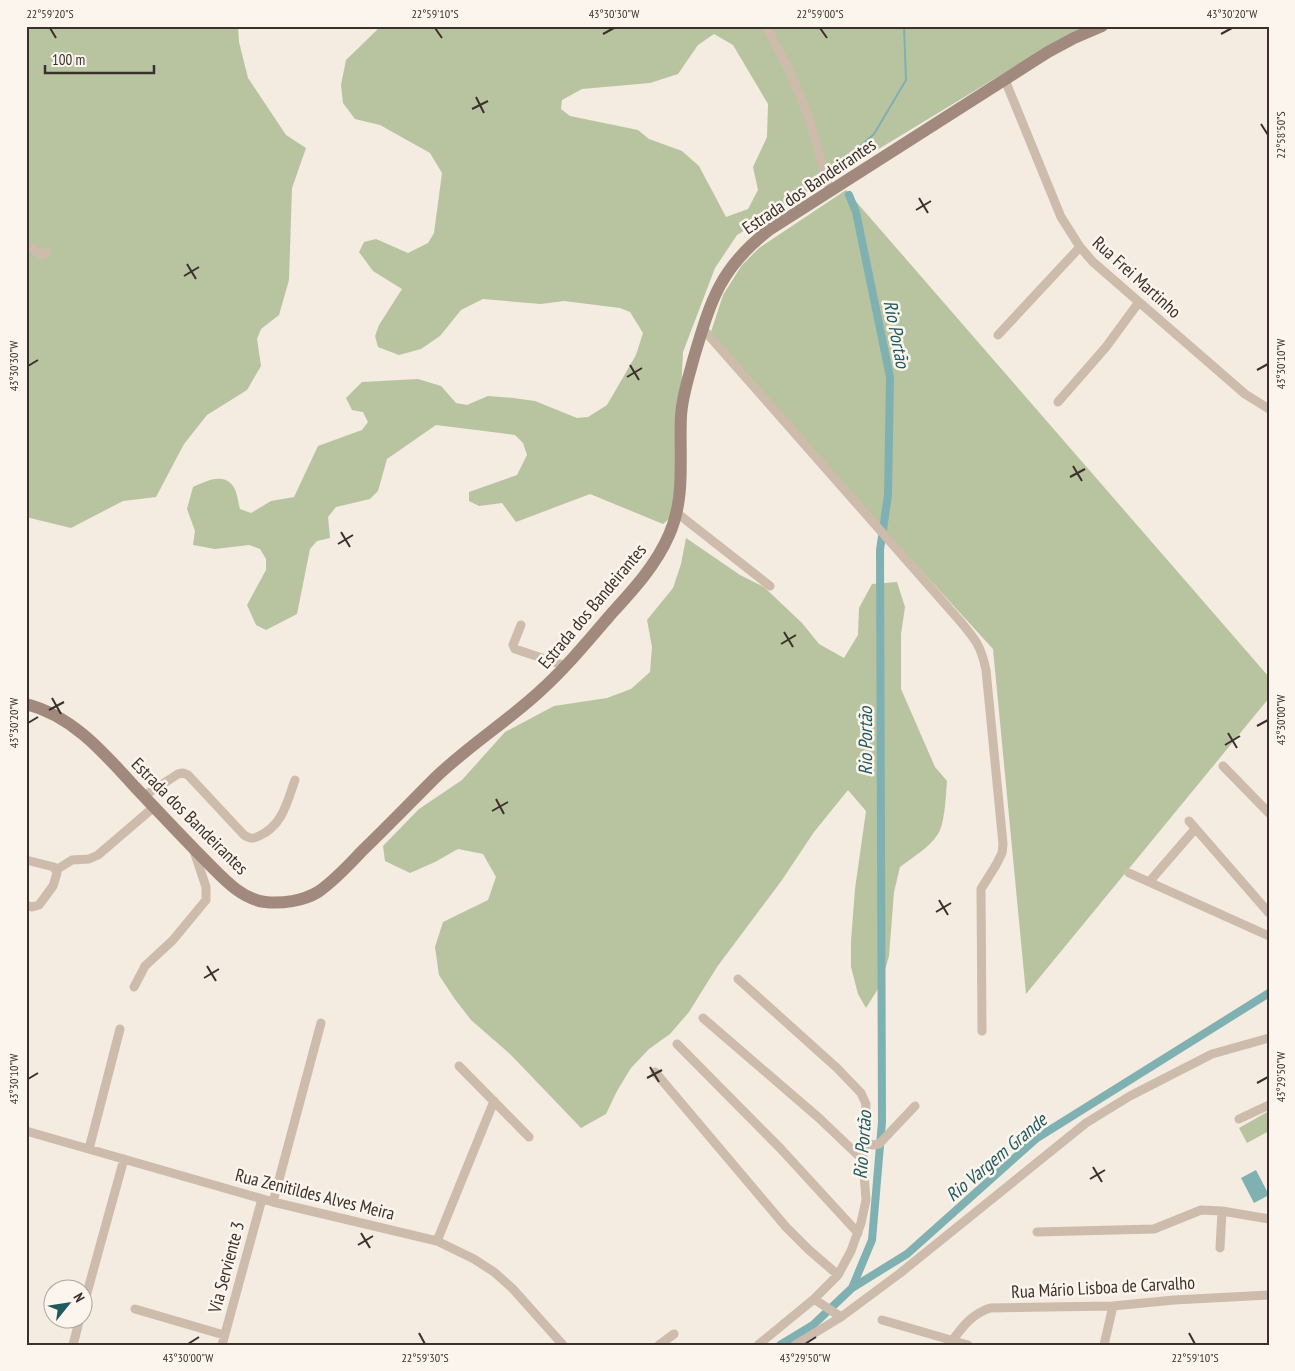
<svg xmlns="http://www.w3.org/2000/svg" width="1295" height="1371" viewBox="0 0 1295 1371" font-family="'PT Sans Narrow',sans-serif">
<style>
.green{fill:#b8c4a0;fill-rule:evenodd}
.water{fill:#7fb0b2}
.lines{fill:none;stroke-linecap:round;stroke-linejoin:round}
.stream{stroke:#7fb0b2;stroke-width:2}
.canal{stroke:#7fb0b2;stroke-width:8}
.minor{stroke:#cdbbac;stroke-width:9}
.secondary{stroke:#a18a7d;stroke-width:12}
.ticks{fill:none;stroke:#3b302b;stroke-width:2}
.labels{text-anchor:middle;dominant-baseline:central;stroke-width:5;stroke-linejoin:round;paint-order:stroke}
.street-label{font-size:18px;fill:#3b302b;stroke:#fbf5ee}
.water-label{font-size:19px;font-style:italic;fill:#1f5a5e;stroke:#fbf5ee}
.neatline{fill:none;stroke:#3b302b;stroke-width:2}
.ticks-label{font-size:12px;text-anchor:middle;fill:#3b302b}
</style>
<rect width="100%" height="100%" fill="#f4ebe1"/>
<path class="green" d="M26 26H238L239 42 248 78 286 135 306 148 292 188 289 280 279 315 261 329 257 339 261 366 247 390 207 415 184 444 156 497 123 501 71 528 26 517Z
M381 26H1095L1019 64 737 235 715 268 683 352 676 500 673 516 663 524 590 494 516 522 502 503 479 506 469 501V492L517 475 527 455 523 443 515 435 436 425 387 459 378 491 370 499 336 507 328 517 330 538 317 541 310 549 297 614 266 630 256 625 247 605 266 570V559L260 549 249 545 215 549 193 545 195 531 187 509 193 487C205 482 222 472 233 486 237 491 238 502 240 509L251 513 271 501 294 497 318 446 362 430 368 422 363 412 352 410 346 398 362 382 418 379 441 386 456 403 467 405 488 396 513 398 535 401 577 418 588 417 607 405 636 355 643 333 630 312 620 308 564 301 541 304 483 299 461 310 440 336 421 349 399 355 378 347 375 336 379 325 402 289 373 271 359 252 364 242 376 239 408 253 428 243 434 233 442 173 430 153 380 125 355 119 343 103 341 85 346 60ZM714 34 733 45 768 104 767 137 753 167 758 190 748 209 726 217 699 166 682 151 649 139 638 130 570 116 561 109 562 100 582 89 650 83 678 74 698 45Z
M846 190 1269 677V698L1026 994 993 649 709 338 723 295 742 265 759 248Z
M686 538 740 575 764 587 802 623 819 644 844 658 858 635 859 608 872 584 897 582 905 607 901 634V689L935 767 947 781C946 793 945 824 938 834 929 848 913 857 900 867L894 892 889 956 881 984 866 1008 858 994 851 967V941L855 889 866 811 848 790 814 832 782 880 717 967 689 1012 670 1034 649 1049 631 1068 617 1091 606 1114 581 1128 510 1054 471 1020 454 998 439 975 435 947 443 922 488 900 496 877 483 854 458 849 435 862 410 873 385 861 383 846 419 809 462 780 505 732 554 706 607 698 631 689 650 672 652 647 647 620 673 588 681 564Z
M1269 1111V1131L1247 1143 1239 1128Z"/>
<path class="water" d="M1256 1170 1269 1195 1254 1203 1241 1178Z"/>
<g class="lines">
<path class="stream" d="M848 165 855 151 874 134 906 80 904 26"/>
<path class="canal" d="M849 195 856 212 890 377 888 495 880 550 882 1122 872 1240 852 1288
M780 1345 813 1325 852 1288 907 1254 1037 1138 1269 993"/>
<path class="minor" d="M766 26 791 74 809 118 830 191
M1005 80 1061 217 1080 247 1093 262 1245 394 1269 409
M26 245H28L41 255 47 252
M703 329 960 621C976 640 981 646 986 670L1003 844 1002 853 996 865 981 889 982 1031
M998 335 1080 247
M1058 402 1106 347 1139 302
M677 513 770 586
M521 625 513 645 515 649 566 666
M1223 766 1269 813
M144 796 178 774 183 773 188 775 244 835C250 839 253 839 259 836 283 825 287 802 295 780
M1189 821 1269 913
M26 860 54 867 57 873 53 886 39 905 32 907 26 905
M56 870 72 860 89 859 98 855 154 807
M1129 873 1269 936
M1149 882 1195 829
M738 979 837 1068 861 1093 866 1104 863 1160 866 1200 861 1223 851 1251 838 1275 814 1299 758 1345
M134 987 145 966 173 940 206 900V887L194 851
M703 1018 819 1118 863 1160
M677 1044 780 1148 858 1233
M459 1066 529 1137
M655 1072 786 1227 809 1250 838 1275
M1239 1119 1269 1105
M26 1131 273 1202 437 1241 474 1259 494 1272 513 1289 563 1345
M864 1143 873 1145 879 1144 915 1106
M89 1149 120 1029
M273 1202 321 1023
M1037 1232 1154 1229 1201 1210 1222 1211 1269 1219
M437 1241 494 1101
M1220 1248 1222 1211
M814 1299 841 1317
M135 1309 224 1335
M82 1311 124 1159
M882 1320 968 1345
M952 1341C963 1326 972 1314 990 1308L1113 1306 1174 1300 1269 1295
M73 1345 80 1318
M222 1345 262 1199
M659 1345 674 1334
M795 1345 841 1317 899 1274 1086 1123 1130 1096 1212 1054 1269 1038
M1104 1345 1113 1306"/>
<path class="secondary" d="M26 704C73 716 104 753 135 787 159 812 182 837 206 861 223 878 241 899 265 902 282 904 303 901 318 892 334 881 349 865 362 851 387 827 411 802 435 778 467 747 505 723 538 693 565 669 588 641 612 613 634 589 656 565 669 535 686 497 679 457 681 416 682 396 689 376 694 357 711 300 720 268 769 230L1048 52 1074 38 1102 26"/>
</g>
<path class="ticks" d="M50 28 56 38M435 28 442 38M820 28 827 38M603 34 614 28M1221 34 1232 28M476 97 484 113M472 109 488 101M1261 124 1268 135M919 198 928 213M916 210 931 201M187 264 196 279M184 276 199 267M630 365 639 380M28 366 38 360M1257 370 1268 364M627 377 642 368M1073 466 1082 481M1070 477 1085 469M341 532 350 547M338 544 353 535M784 632 793 647M781 644 796 635M52 698 61 714M49 710 64 702M28 723 38 717M1257 726 1268 720M1228 733 1237 748M1225 745 1240 736M496 799 504 814M492 811 508 802M939 900 948 915M936 912 951 903M207 966 216 981M204 978 219 969M650 1067 659 1082M647 1078 662 1070M28 1079 38 1073M1257 1083 1268 1077M1093 1167 1102 1182M1090 1179 1105 1170M361 1233 370 1248M358 1245 373 1236M419 1333 425 1344M1189 1333 1195 1344M188 1344 199 1337M805 1344 816 1337"/>
<g class="labels">
<g class="street-label">
<text transform="translate(809 186) rotate(-34)">Estrada dos Bandeirantes</text>
<text transform="translate(1137 277) rotate(42)">Rua Frei Martinho</text>
<text transform="translate(592 606) rotate(-50)">Estrada dos Bandeirantes</text>
<text transform="translate(190 816) rotate(45)">Estrada dos Bandeirantes</text>
<text transform="translate(315 1194) rotate(14)">Rua Zenitildes Alves Meira</text>
<text transform="translate(226 1267) rotate(-75)">Via Serviente 3</text>
<text transform="translate(1103 1287) rotate(-3)">Rua Mário Lisboa de Carvalho</text>
</g>
<g class="water-label">
<text transform="translate(897 334) rotate(79)">Rio Portão</text>
<text transform="translate(865 741) rotate(-90)">Rio Portão</text>
<text transform="translate(862 1145) rotate(-86)">Rio Portão</text>
<text transform="translate(996 1157) rotate(-40)">Rio Vargem Grande</text>
</g>
</g>
<rect width="1295" height="1371" fill="none" stroke="#fbf5ee" stroke-width="55"/>
<g transform="translate(68 1304) rotate(60)"><circle r="24" fill="#fbf5ee" stroke="#aea6a0"/>
<path d="M0-4L9 19L0 12L-9 19Z" fill="#1f5a5e"/>
<text y="-8" font-size="14" font-weight="bold" text-anchor="middle" fill="#3b302b">N</text>
</g>
<path d="M45 65v8h109v-8" fill="none" stroke="#3b302b" stroke-width="2.5"/>
<text x="52" y="65" font-size="15" fill="#3b302b" stroke="#fbf5ee" stroke-width="4" paint-order="stroke">100 m</text>
<rect x="28" y="28" width="1240" height="1316" class="neatline"/>
<g class="ticks-label">
<text x="50" y="18">22°59'20"S</text>
<text x="435" y="18">22°59'10"S</text>
<text x="614" y="18">43°30'30"W</text>
<text x="820" y="18">22°59'00"S</text>
<text x="1232" y="18">43°30'20"W</text>
<text transform="translate(1281 135) rotate(-90)" y="4">22°58'50"S</text>
<text transform="translate(1281 364) rotate(-90)" y="4">43°30'10"W</text>
<text transform="translate(14 366) rotate(-90)" y="4">43°30'30"W</text>
<text transform="translate(1281 720) rotate(-90)" y="4">43°30'00"W</text>
<text transform="translate(14 723) rotate(-90)" y="4">43°30'20"W</text>
<text transform="translate(1281 1077) rotate(-90)" y="4">43°29'50"W</text>
<text transform="translate(14 1079) rotate(-90)" y="4">43°30'10"W</text>
<text x="188" y="1362">43°30'00"W</text>
<text x="425" y="1362">22°59'30"S</text>
<text x="805" y="1362">43°29'50"W</text>
<text x="1195" y="1362">22°59'10"S</text>
</g>
</svg>
